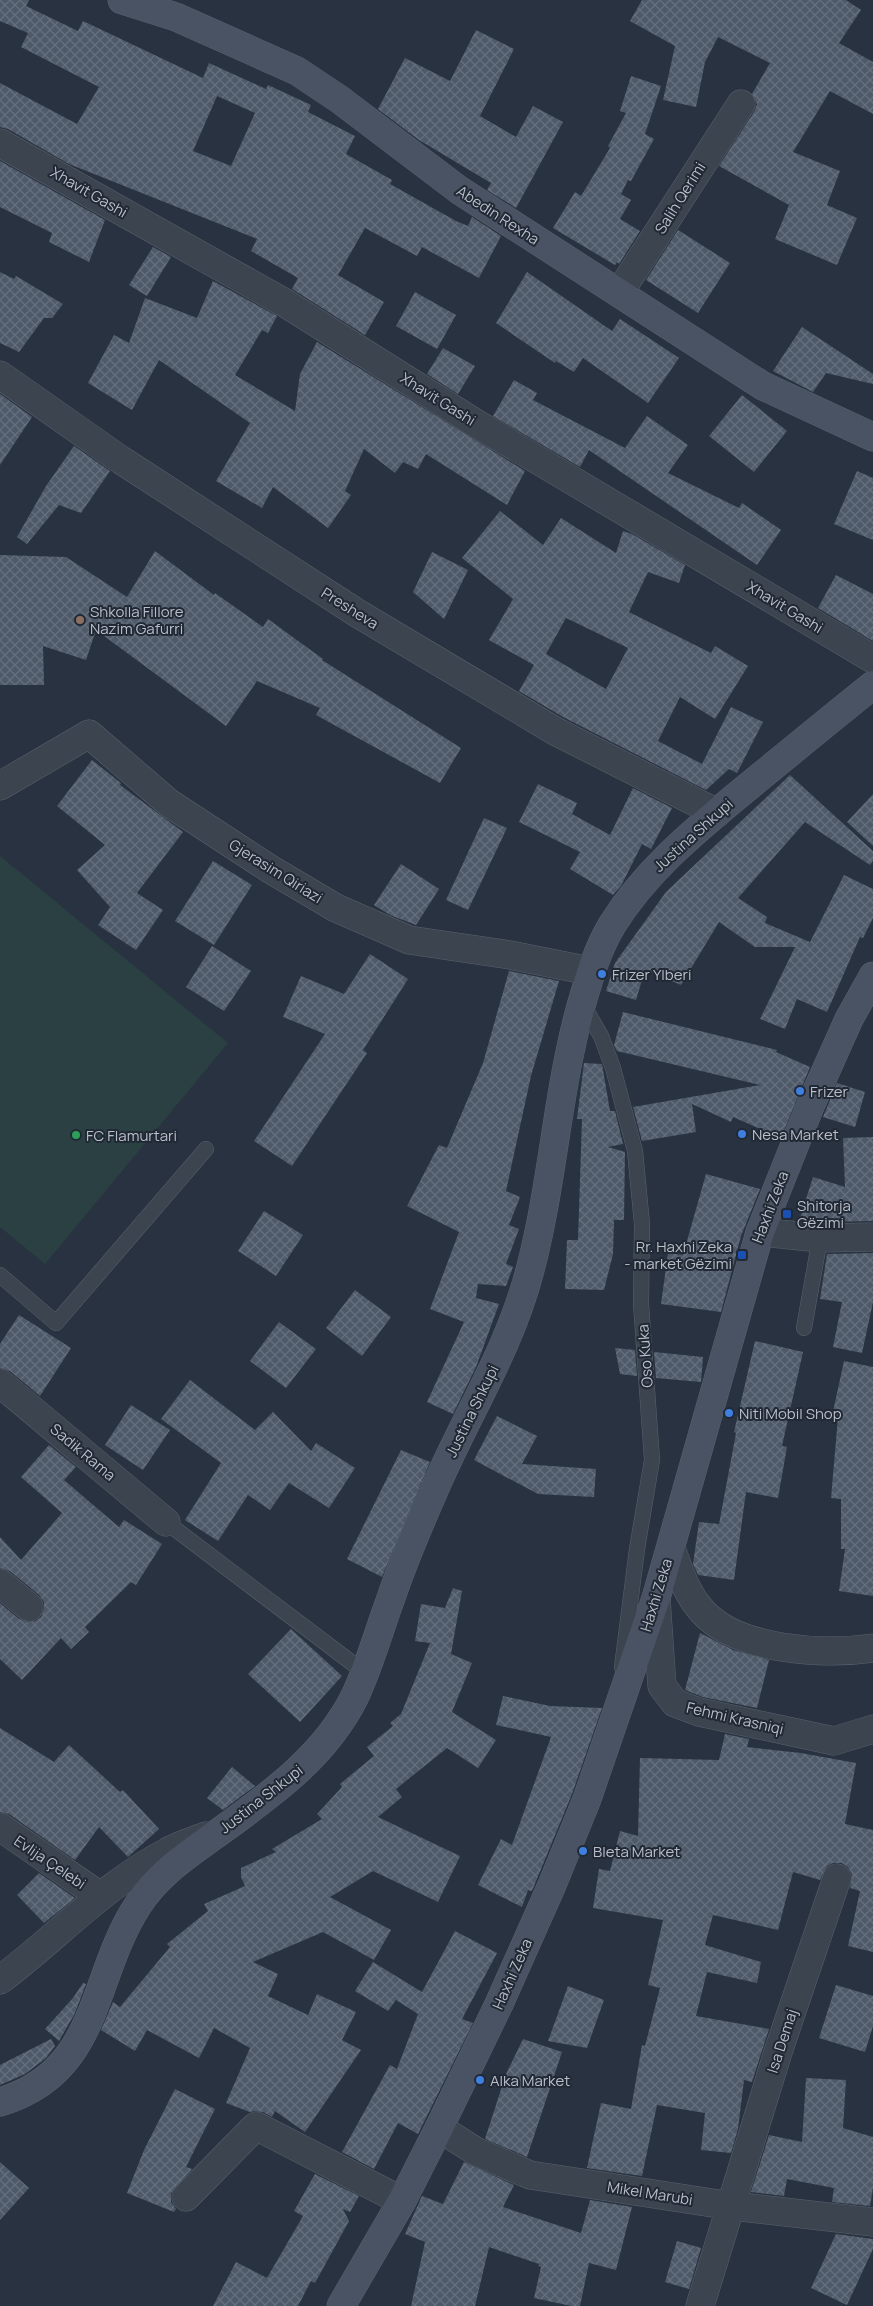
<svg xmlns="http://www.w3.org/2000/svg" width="873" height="2306" viewBox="0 0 873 2306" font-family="Manrope,sans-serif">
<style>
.grass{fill:#2b4042}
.building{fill:url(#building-cross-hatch);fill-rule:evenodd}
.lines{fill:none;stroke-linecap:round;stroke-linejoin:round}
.lane-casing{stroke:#5a626d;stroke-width:16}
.street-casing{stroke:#5a626d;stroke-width:29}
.secondary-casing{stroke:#5a626d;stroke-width:29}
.lane{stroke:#3c4450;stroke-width:15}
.street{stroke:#3c4450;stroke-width:28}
.secondary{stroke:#4a5363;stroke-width:28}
.education-dot{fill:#8d6e63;stroke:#212935;stroke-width:2}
.shop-dot{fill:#3f7fe0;stroke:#212935;stroke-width:2}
.leisure-dot{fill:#2e9e5b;stroke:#212935;stroke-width:2}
.transit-dot{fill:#1a4fb4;stroke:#212935;stroke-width:2}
.labels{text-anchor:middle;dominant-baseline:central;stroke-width:4;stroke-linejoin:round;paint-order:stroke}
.street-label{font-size:15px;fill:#b9bfca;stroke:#212935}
.poi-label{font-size:15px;fill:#b9bfca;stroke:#212935;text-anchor:start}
</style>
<defs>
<pattern id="building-cross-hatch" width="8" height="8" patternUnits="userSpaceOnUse" patternTransform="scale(1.25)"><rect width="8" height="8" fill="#4e5969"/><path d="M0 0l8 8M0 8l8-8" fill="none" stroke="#656f7d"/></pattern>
</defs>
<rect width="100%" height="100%" fill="#283240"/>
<path class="grass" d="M0 856 228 1043 45 1264 0 1227Z"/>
<path class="building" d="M0 0H29L26 6 78 31 83 21 203 78 209 63 266 89 268 85 311 105 308 112 355 136 346 154 392 180 390 184 456 221 468 226 472 217 501 236 479 278 422 247 417 256 365 228 338 275 384 302 365 335 292 289 298 278 251 251 257 239 69 164 8 129 0 127V83L77 124 99 87 21 47 28 33 0 21ZM217 96 255 113 231 166 193 151Z
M642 0H846L861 10 839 43 873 62V114L830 91 793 152 840 171 827 205 857 218 837 265 775 239 789 205 719 166 754 112 757 104 752 94 770 63 718 37 705 62 696 107 663 100 675 46 630 21Z
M476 30 514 49 480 116 516 137 533 106 563 122 516 208 487 190 491 183 419 140 378 109 405 58 450 81Z
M631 76 661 86 645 134 654 139 631 181 628 180 621 194 631 200 620 219 640 231 619 264 617 262 615 265 553 228 575 192 581 196 610 148 608 146 626 113 620 111Z
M0 161 105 220 89 262 49 242 52 233 0 207Z
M678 230 730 263 698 313 646 280Z
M153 247 171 257 147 296 129 285Z
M0 272 14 279 16 276 63 304 52 318H44L19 352 0 343Z
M527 272 612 331 620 319 679 358 648 403 583 358 574 372 556 361 555 363 496 323Z
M213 281 277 316 268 333 262 330 235 375 295 411 300 374 317 342 525 471 507 505 426 454 418 469 403 462 395 473 364 449 345 491 351 495 328 528 273 487 262 508 216 481 250 423 159 360 132 410 88 383 114 335 129 343 145 298 197 318Z
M415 292 456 315 437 349 396 326Z
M802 327 873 374V384L826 373 813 392 773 371Z
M443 348 475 366 458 394 427 374Z
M514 380 537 393 533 400 625 448 647 416 688 445 668 473 739 508 742 503 781 530 757 565 589 450 580 467 493 416Z
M0 394 32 417 0 465Z
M742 395 787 431 754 472 709 436Z
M74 446 110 471 81 513 59 505 27 544 17 537 46 486Z
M857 471 873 478V540L834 524Z
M500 511 543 545 561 518 616 553 623 531 632 534 685 565 679 583 648 572 629 612 711 653 715 646 748 666 715 719 680 697 658 741 702 764 731 707 763 722 737 773 729 769 706 790 563 717 519 691 534 665 489 640 513 599 462 558ZM566 618 628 648 606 689 546 654Z
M155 551 214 595 215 593 263 627 268 619 323 659 322 660 461 748 440 783 316 715 320 708 257 681 226 726 96 630 86 660 43 646 44 685H0V555L66 557 127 597Z
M432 552 468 570 444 619 413 592Z
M836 575 873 594V641L818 608Z
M92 760 121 783 120 785 183 832 137 893 163 910 136 950 98 925 110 907 77 870 105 845 57 806Z
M790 775 873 851V861L870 865 805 822 738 898 767 917 765 923 810 942 844 875 873 889V918L863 938 860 937 827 1012 797 999 785 1029 760 1019 795 947H755L719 922 681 985 645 970 636 1000 606 991 615 963 666 892Z
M538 784 577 803 572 814 610 835 633 788 672 808 651 849 642 844 621 886 613 895 570 869 580 852 519 822Z
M873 794V846L847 822Z
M484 818 507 828 468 910 446 900Z
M213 861 252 885 214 945 175 921Z
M401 864 439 889 416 925 390 915 374 905Z
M212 946 251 971 224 1011 186 987Z
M370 954 408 979 363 1050 367 1053 292 1166 254 1141 325 1034 283 1017 301 976 344 994Z
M509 971 559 981 531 1076 506 1191 520 1197 509 1225 519 1229 506 1264 513 1267 506 1286 478 1284 476 1298 499 1304 476 1367 453 1414 427 1402 464 1322 430 1309 459 1232 407 1206 439 1145 447 1148 483 1063Z
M623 1012 777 1050 776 1052 810 1067 781 1138 733 1117 731 1122 692 1104 696 1132 642 1141 633 1107 760 1085 617 1051 614 1045Z
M584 1063 602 1064 610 1111H615L623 1144 608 1147 625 1152 624 1220H614L613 1254 604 1290 565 1289 567 1240H578L582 1119H577Z
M837 1083 865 1092 855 1127 823 1117Z
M873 1137V1221L821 1222 800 1218 813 1177 845 1187 843 1138Z
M706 1174 760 1189 741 1236 721 1312 661 1304 668 1253 683 1255Z
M264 1211 303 1235 276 1276 238 1251Z
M873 1253V1302L862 1353 833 1347 842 1302 820 1299 827 1254Z
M355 1290 391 1317 362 1356 326 1328Z
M19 1315 71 1348 40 1396 10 1371 0 1368V1344Z
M279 1322 316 1349 286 1388 250 1361Z
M755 1341 803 1352 782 1446 787 1447 778 1498 746 1492 734 1580 698 1575 693 1564 699 1522 719 1524 736 1433 734 1432Z
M615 1348 635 1350 637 1376 620 1374Z
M654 1352 703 1357 701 1382 656 1378Z
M844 1361 873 1367V1596L839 1591 845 1549H841V1499L831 1498 838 1417 832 1416Z
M190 1380 255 1430 273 1412 311 1451 316 1443 355 1468 329 1508 289 1483 270 1510 248 1495 218 1541 185 1520 221 1463 161 1419Z
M131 1405 170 1430 143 1470 105 1445Z
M497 1416 537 1436 522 1464 596 1469 594 1497 538 1494 474 1460Z
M49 1445 76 1467 64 1480 119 1527 124 1520 162 1544 136 1585 131 1582 85 1627 89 1632 71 1649 61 1638 22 1680 0 1659V1603L19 1619 27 1622 35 1621 41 1617 44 1609V1602L39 1595 10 1571 0 1568V1537L21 1560 62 1513 21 1477Z
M401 1450 430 1462 382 1577 347 1559Z
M453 1588 462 1591 451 1654 472 1663 452 1712 496 1740 478 1768 447 1748 396 1789 402 1797 378 1817 460 1856 438 1902 373 1871 330 1897 391 1930 374 1960 323 1932 253 1962 278 1974 268 1996 308 2015 317 1994 356 2012 342 2040 361 2050 305 2132 275 2111 272 2117 263 2112 254 2111 250 2112 226 2103 250 2048 214 2028 199 2058 147 2030 135 2051 101 2030 113 2002 120 2007 170 1947 167 1944 208 1911 204 1904 245 1886 241 1877V1868L276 1852 272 1849 322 1819 317 1814 342 1787 340 1784 374 1756 367 1747 393 1726 390 1723 401 1714 430 1643 415 1641 421 1604 445 1608Z
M291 1629 342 1676 300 1722 248 1674Z
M700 1633 733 1650 769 1660 757 1708 703 1697 685 1690Z
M503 1696 550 1706 602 1708 572 1794 532 1891 528 1890 522 1907 478 1885 501 1839 512 1845 551 1737 496 1725Z
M0 1728 54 1762 69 1745 120 1792 123 1790 159 1829 128 1857 99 1827 75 1860 9 1814 0 1812Z
M725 1734 749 1739 747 1747 801 1753 856 1763 845 1824 873 1830V1952L848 1946 860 1891 850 1888 852 1874 848 1867 842 1863H833L827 1866 820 1880 793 1872 778 1930 713 1915 705 1945 761 1962 757 1983 707 1972 696 2016 769 2029 752 2082 744 2080 738 2129 731 2153 701 2150 705 2113 657 2105 642 2176 587 2168 601 2103 631 2109 642 2045 645 2046 660 1988 648 1985 663 1920 593 1908 599 1869 610 1871 620 1831 638 1836 640 1758 719 1760Z
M232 1767 255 1786 223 1810 207 1798Z
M39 1873 75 1898 44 1923 17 1895Z
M455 1931 497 1953 462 2019 473 2023 418 2134 398 2123 374 2169 342 2152 390 2065 397 2069 418 2014 396 2000 388 2011 355 1991 373 1962 422 1992Z
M83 1983 86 1984 75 2013 59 2041 45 2029 73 1998Z
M836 1985 873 1996V2026L865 2052 819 2038Z
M568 1986 604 2000 587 2048 548 2041Z
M51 2039 55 2046 46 2058 25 2074 0 2085V2065Z
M523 2039 562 2052 527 2157 485 2139 506 2074Z
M806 2078 846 2080 843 2128 873 2137V2188L870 2206 832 2202 834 2188 787 2179 784 2196 751 2192 769 2135 802 2142Z
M175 2089 215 2109 186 2167 192 2169 171 2193V2202L176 2209 174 2212 127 2193 144 2150Z
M0 2162 29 2188 0 2220Z
M464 2162 514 2185 503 2207 581 2233 590 2200 632 2207 616 2270 589 2263 580 2306H571L534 2298 541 2267 538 2266 539 2264 489 2247 475 2306H411L425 2242 405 2234 422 2196 443 2204Z
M315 2174 359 2196 350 2212 343 2209 349 2221 315 2283 311 2281 298 2306H213L236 2262 267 2278 303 2216 294 2211Z
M836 2234 873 2239V2249L847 2305 811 2288Z
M677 2241 701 2248 689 2289 665 2282Z"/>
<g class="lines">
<g class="lane-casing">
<path id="lane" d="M582 1003 601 1036 613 1068 635 1151 642 1224 641 1304 652 1460 637 1549 622 1667
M0 1275 56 1323 206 1149
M804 1328 820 1238
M166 1522 364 1672"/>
</g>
<g class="street-casing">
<path id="street" d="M0 143 285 303 477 424 873 659
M619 293 741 104
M0 375 121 460 357 613 555 731 717 813
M0 786 89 734 169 803 270 869 336 908 409 940 510 955 590 971
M760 1232 820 1238 873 1237
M0 1383 166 1522
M671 1548C679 1570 686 1594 703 1612 739 1651 824 1655 873 1648
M0 1583 29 1607
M656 1598 662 1686 675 1703 699 1712 834 1741 873 1729
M0 1827 100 1896
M0 1980C56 1938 104 1885 167 1852 179 1845 193 1841 206 1836
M439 2128 477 2152 530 2175 732 2206 873 2222
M186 2197 256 2126 402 2201
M700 2306 778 2052 837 1878"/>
</g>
<g class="secondary-casing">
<path id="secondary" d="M122 0 176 17 297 71 339 99 459 190 763 386 873 437
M0 2102C101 2072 90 1978 138 1905 157 1875 187 1855 215 1835 269 1796 325 1757 355 1696 370 1664 379 1630 391 1598 403 1562 418 1527 433 1493 465 1417 509 1351 530 1270 553 1183 557 1092 581 1006 589 978 597 950 612 925 645 872 691 834 738 795 783 758 828 721 873 685
M341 2306 402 2201 439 2128 499 2004 552 1885 587 1799 656 1598 760 1232 811 1104 849 1019 873 976"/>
</g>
<use href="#lane" class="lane"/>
<use href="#street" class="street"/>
<use href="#secondary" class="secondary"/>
</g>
<circle class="education-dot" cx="80" cy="620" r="5"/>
<g class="shop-dot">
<circle cx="602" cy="974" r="5"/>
<circle cx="800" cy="1091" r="5"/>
<circle cx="742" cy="1134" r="5"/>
<circle cx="729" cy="1413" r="5"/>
<circle cx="583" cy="1851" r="5"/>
<circle cx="480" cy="2080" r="5"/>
</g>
<circle class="leisure-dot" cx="76" cy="1135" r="5"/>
<g class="transit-dot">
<rect x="782" y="1209" width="10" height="10" rx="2.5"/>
<rect x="737" y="1250" width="10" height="10" rx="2.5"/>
</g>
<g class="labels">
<g class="street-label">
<text transform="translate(89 192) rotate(30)">Xhavit Gashi</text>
<text transform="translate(680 198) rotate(-58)">Salih Qerimi</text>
<text transform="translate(498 215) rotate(33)">Abedin Rexha</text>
<text transform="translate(438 399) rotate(32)">Xhavit Gashi</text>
<text transform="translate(785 607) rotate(31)">Xhavit Gashi</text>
<text transform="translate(350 608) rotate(32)">Presheva</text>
<text transform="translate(693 835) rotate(-42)">Justina Shkupi</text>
<text transform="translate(276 871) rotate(32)">Gjerasim Qiriazi</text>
<text transform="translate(770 1207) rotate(-69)">Haxhi Zeka</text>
<text transform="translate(645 1356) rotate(-94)">Oso Kuka</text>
<text transform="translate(472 1411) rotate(-64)">Justina Shkupi</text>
<text transform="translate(83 1452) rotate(40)">Sadik Rama</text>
<text transform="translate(656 1595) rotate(-73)">Haxhi Zeka</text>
<text transform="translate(735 1718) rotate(13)">Fehmi Krasniqi</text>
<text transform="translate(261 1799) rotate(-38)">Justina Shkupi</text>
<text transform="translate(50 1862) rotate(34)">Evlija Çelebi</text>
<text transform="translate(512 1974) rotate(-66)">Haxhi Zeka</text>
<text transform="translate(782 2041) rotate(-72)">Isa Demaj</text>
<text transform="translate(650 2193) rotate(9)">Mikel Marubi</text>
</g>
<g class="poi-label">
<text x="90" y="611">Shkolla Fillore<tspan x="90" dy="17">Nazim Gafurri</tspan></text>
<text x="612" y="974">Frizer Ylberi</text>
<text x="810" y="1091">Frizer</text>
<text x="752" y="1134">Nesa Market</text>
<text x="86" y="1135">FC Flamurtari</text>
<text x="797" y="1205">Shitorja<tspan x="797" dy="17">Gëzimi</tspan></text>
<text x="732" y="1246" text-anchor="end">Rr. Haxhi Zeka<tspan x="732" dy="17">- market Gëzimi</tspan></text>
<text x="739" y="1413">Niti Mobil Shop</text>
<text x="593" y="1851">Bleta Market</text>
<text x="490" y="2080">Alka Market</text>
</g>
</g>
</svg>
